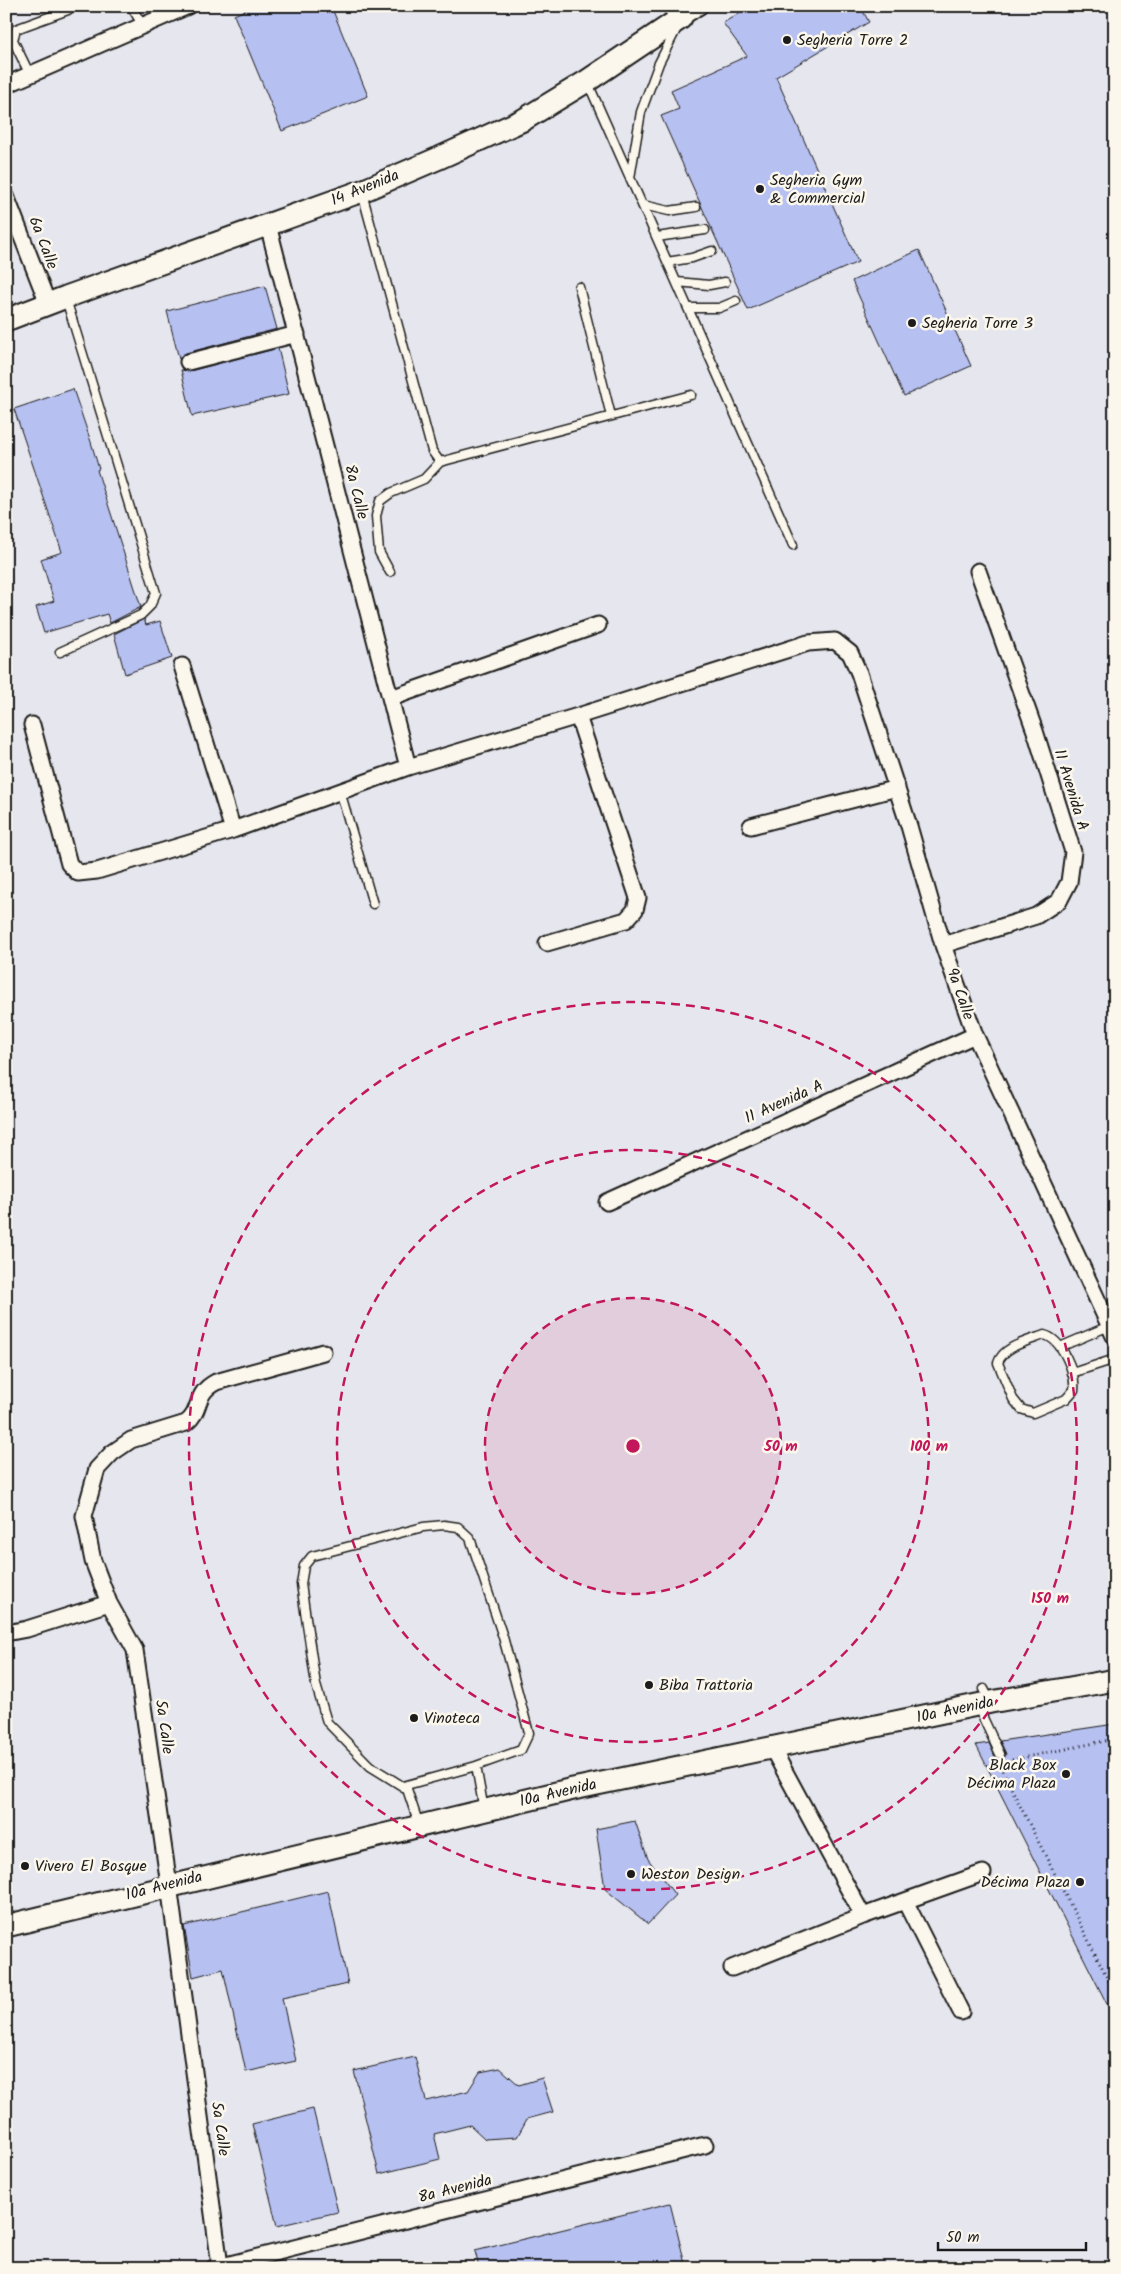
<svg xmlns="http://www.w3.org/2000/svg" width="1121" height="2274" viewBox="0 0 1121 2274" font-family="Kalam,sans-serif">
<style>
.building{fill:#b6c0f1;stroke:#1c1c1c}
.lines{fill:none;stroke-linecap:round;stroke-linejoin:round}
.lane-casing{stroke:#1c1c1c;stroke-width:11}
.street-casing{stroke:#1c1c1c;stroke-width:19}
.secondary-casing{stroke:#1c1c1c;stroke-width:25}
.path{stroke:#1c1c1c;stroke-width:3;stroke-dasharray:1 4;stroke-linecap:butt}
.lane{stroke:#fbf7ec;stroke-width:8}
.street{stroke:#fbf7ec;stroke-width:15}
.secondary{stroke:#fbf7ec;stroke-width:21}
.ring{fill:none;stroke:#c2185b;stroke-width:2.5;stroke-dasharray:9 6}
.poi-dot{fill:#1c1c1c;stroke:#fbf7ec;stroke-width:2}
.labels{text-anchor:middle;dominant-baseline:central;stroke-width:5;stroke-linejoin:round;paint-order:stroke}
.poi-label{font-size:16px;fill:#1c1c1c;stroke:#fbf7ec;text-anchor:start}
.street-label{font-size:16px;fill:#1c1c1c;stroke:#fbf7ec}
.centre{fill:#c2185b;stroke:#fbf7ec;stroke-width:2.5}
.ring-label{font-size:15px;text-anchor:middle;font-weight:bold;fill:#c2185b;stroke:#fbf7ec;stroke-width:5;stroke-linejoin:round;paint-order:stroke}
</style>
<rect width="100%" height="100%" fill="#e6e6ee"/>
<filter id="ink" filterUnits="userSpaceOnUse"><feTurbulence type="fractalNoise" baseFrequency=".02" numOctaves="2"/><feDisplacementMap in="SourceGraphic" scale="10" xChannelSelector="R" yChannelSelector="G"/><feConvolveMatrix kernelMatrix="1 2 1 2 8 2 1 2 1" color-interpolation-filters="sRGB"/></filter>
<g filter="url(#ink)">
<path class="building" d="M255 6H331L368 96 282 131 234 15Z
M751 6H860L869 22 776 77 858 262 748 310 661 116 679 109 671 90 747 56 723 23Z
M919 250 971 366 904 396 852 281Z
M265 286 277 329 186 353 179 359 167 311Z
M278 348 289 394 192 416 181 370 190 371Z
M73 389 91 442 99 469 97 470 141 607 110 623 107 614 44 633 36 607 54 601 41 559 62 552 14 409Z
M144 619 146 625 160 621 172 658 125 674 114 634Z
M1115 1724V2020L976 1745 989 1743 995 1757 1000 1760 1004 1758 1006 1754 1000 1741Z
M635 1821 648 1859 675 1895 648 1924 605 1889 596 1829Z
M328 1891 348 1984 282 1998 296 2061 246 2072 223 1969 193 1977 184 1926Z
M415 2057 426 2101 468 2091 480 2072 500 2068 519 2085 542 2078 553 2112 527 2119 517 2137 485 2139 470 2125 434 2134 440 2159 379 2174 354 2071Z
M313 2109 338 2212 277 2226 252 2124Z
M670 2203 686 2268H479L475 2251Z"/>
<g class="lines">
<g class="lane-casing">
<path id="lane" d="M131 6 143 26
M30 75 13 40 16 29 68 10 73 6
M588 83 793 545
M630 178 641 112 659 63 677 28
M362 193 432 451 440 462 691 395
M643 205 669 211 696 207
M657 237 705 230
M667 262 692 258 712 251
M677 282 709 285 725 282
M579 287 611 416
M688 308H719L736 301
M390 572 379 552 376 516 380 501 391 493 424 479 440 462
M60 652 141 615 150 606 156 593 66 299
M340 791 373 904
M1044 1335C1062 1339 1076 1373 1074 1390L1066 1399 1033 1413 1021 1409 1013 1399 998 1363C1003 1346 1029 1341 1044 1335Z
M1060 1347 1109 1326
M1072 1373 1115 1359
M984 1689 990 1701
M978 1707 1000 1754
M403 1786 476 1766
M419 1825 407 1789 370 1766 327 1722 316 1685 301 1584 304 1566 312 1556 423 1527 444 1525 458 1527 470 1538 503 1637 529 1733 521 1750 476 1766 484 1810"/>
</g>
<g class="street-casing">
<path id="street" d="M681 18 700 6
M6 85 188 6
M6 196 48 304
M268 225 408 767
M188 362 297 334
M182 666 233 830
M391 698 598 625
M32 725 69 864 78 873 97 871 233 830 408 767 578 716 808 643 835 641 850 653 859 673 909 826 943 945 975 1035 1115 1338
M751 826 897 788
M547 943 626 920 635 910 638 898 578 716
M943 945 1036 916 1059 901 1069 882 1073 852 1035 731 978 571
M607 1202 975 1035
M6 1633 27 1629 109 1603
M772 1748 863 1916
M905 1901 961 2012
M732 1968 863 1916 983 1873
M220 2266 169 1885 135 1650 109 1603 93 1561 84 1516 97 1469 112 1453 131 1440 186 1423C203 1410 193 1394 216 1382L323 1352
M214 2268 705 2145"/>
</g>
<g class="secondary-casing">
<path id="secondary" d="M6 320 66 297 362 191 439 158 523 120 587 81 681 18 674 6
M6 1926 573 1789 991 1702 1115 1680"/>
</g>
<path class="path" d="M1012 1760 1115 1739
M1000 1766 1115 1993"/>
<use href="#lane" class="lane"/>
<use href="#street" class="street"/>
<use href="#secondary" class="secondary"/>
</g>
</g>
<circle cx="633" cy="1446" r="148" fill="#c2185b" fill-opacity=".12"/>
<g class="ring">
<circle cx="633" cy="1446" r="148"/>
<circle cx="633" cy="1446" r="296"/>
<circle cx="633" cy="1446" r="444"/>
</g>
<g class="poi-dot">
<circle cx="787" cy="40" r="5"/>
<circle cx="760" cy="189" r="5"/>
<circle cx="912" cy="323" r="5"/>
<circle cx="649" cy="1685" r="5"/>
<circle cx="414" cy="1718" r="5"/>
<circle cx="1066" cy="1774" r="5"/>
<circle cx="25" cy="1866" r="5"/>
<circle cx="631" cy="1874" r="5"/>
<circle cx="1080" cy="1882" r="5"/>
</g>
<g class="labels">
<g class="poi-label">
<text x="797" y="40">Segheria Torre 2</text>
<text x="770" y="180">Segheria Gym<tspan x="770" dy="18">&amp; Commercial</tspan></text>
<text x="922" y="323">Segheria Torre 3</text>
<text x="659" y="1685">Biba Trattoria</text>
<text x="424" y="1718">Vinoteca</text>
<text x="1056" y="1765" text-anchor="end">Black Box<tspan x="1056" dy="18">Décima Plaza</tspan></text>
<text x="35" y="1866">Vivero El Bosque</text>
<text x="641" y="1874">Weston Design</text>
<text x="1070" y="1882" text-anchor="end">Décima Plaza</text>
</g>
<g class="street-label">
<text transform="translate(365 188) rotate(-22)">14 Avenida</text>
<text transform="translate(43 243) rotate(69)">6a Calle</text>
<text transform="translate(356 492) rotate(76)">8a Calle</text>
<text transform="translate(1071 790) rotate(73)">11 Avenida A</text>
<text transform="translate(960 994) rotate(71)">9a Calle</text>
<text transform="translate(784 1102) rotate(-24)">11 Avenida A</text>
<text transform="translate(955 1710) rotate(-12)">10a Avenida</text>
<text transform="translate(164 1727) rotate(82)">5a Calle</text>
<text transform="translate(558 1793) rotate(-13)">10a Avenida</text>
<text transform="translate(164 1886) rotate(-14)">10a Avenida</text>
<text transform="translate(220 2129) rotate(82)">5a Calle</text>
<text transform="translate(455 2189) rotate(-14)">8a Avenida</text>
</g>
</g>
<circle cx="633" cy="1446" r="8" class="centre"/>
<g class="ring-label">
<text x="781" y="1451">50 m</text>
<text x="929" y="1451">100 m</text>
<text x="1050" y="1603">150 m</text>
</g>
<rect width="1121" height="2274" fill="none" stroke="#fbf7ec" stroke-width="25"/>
<rect x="12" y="12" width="1096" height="2249" fill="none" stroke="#1c1c1c" stroke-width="2" filter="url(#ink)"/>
<path d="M938 2242v8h148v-8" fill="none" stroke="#1c1c1c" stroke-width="2.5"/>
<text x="946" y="2242" font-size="15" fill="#1c1c1c" stroke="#fbf7ec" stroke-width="4" paint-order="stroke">50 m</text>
</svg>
